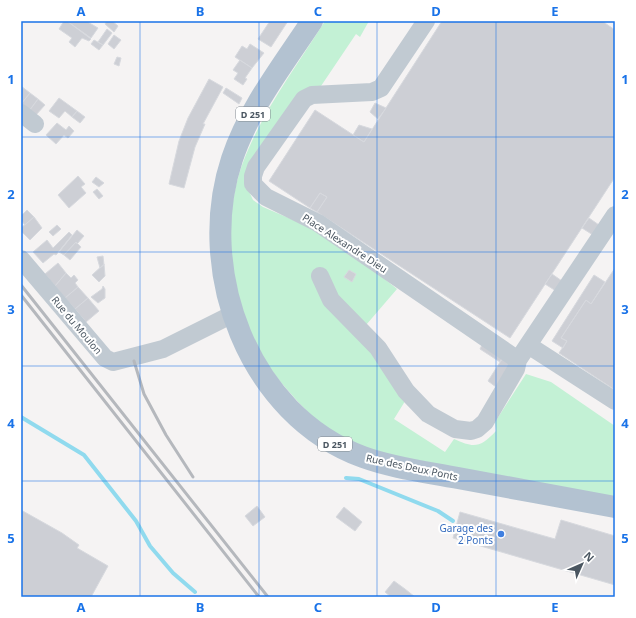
<svg xmlns="http://www.w3.org/2000/svg" width="636" height="618" viewBox="0 0 636 618" font-family="'Noto Sans',sans-serif">
<style>
.green{fill:#c3f1d5}
.lines{fill:none;stroke-linecap:round;stroke-linejoin:round}
.stream{stroke:#90daee;stroke-width:4}
.building{fill:#cdcfd5;stroke:#d7d9de}
.minor{stroke:#c1cad2;stroke-width:18}
.major{stroke:#b3c2d1;stroke-width:22}
.rail{stroke:#b5b8bd;stroke-width:3}
.grid{fill:none;stroke:#1a73e8;stroke-width:1;stroke-opacity:0.55}
.shop-dot{fill:#3f7fe0;stroke:#fff;stroke-width:1.5}
.labels{text-anchor:middle;dominant-baseline:central;stroke-width:4;stroke-linejoin:round;paint-order:stroke}
.shield{fill:#fff;stroke:#808990;stroke-width:1}
.shield-label{font-size:9px;font-weight:bold;fill:#4a5661}
.street-label{font-size:10px;fill:#4a5661;stroke:#fff}
.shop-label{font-size:10px;fill:#366cbe;stroke:#fff;text-anchor:end}
.neatline{fill:none;stroke:#1a73e8;stroke-width:1.5}
.grid-label{font-size:13px;text-anchor:middle;font-weight:bold;fill:#1a73e8}
</style>
<rect width="100%" height="100%" fill="#f5f3f3"/>
<path class="green" d="M325 21H369L360 37 356 34 319 89 246 185 253 200 263 207 305 225 360 259 397 289 360 332 407 398 394 419 445 452 454 439C474 448 480 448 496 431L495 422 526 374 551 382 615 426V498L375 452C364 447 350 443 339 437 321 426 305 410 292 395 272 373 254 347 243 319 226 274 226 210 242 165 261 113 296 67 325 21Z"/>
<g class="lines">
<path class="stream" d="M21 417 84 455 136 521 150 546 173 573 195 592
M346 478 359 479 438 511 453 521"/>
</g>
<path class="building" d="M64 21H67L91 39 89 41 82 38 75 47 69 42 72 38 59 29Z
M67 21H86L98 28 91 38Z
M107 21H112L118 26 114 32 105 24Z
M270 21H288L271 47 258 39Z
M442 21H602L615 30V177L510 338 317 212 327 197 320 193 310 208 269 181 315 110 364 142Z
M107 29 112 33 103 45 98 42Z
M114 35 121 40 114 49 108 44Z
M94 40 103 45 99 50 91 44Z
M250 44 264 53 252 68 235 57 242 46 247 49Z
M117 57 121 58 119 66 114 64Z
M240 60 252 68 245 78 247 79 243 85 234 79 238 73 233 70Z
M209 79 223 87 203 124H205L195 147 184 188 169 184 179 141 188 118Z
M21 86 30 93 21 104Z
M226 88 242 98 239 104 223 93Z
M30 93 38 99 29 111 21 104Z
M59 98 77 111 72 117 65 111 59 118 49 111Z
M38 99 45 105 35 116 29 111Z
M375 103 386 108 378 119 370 112Z
M77 111 85 117 80 123 72 117Z
M57 123 66 130 69 126 74 131 68 138 64 135 56 144 46 135Z
M359 125 372 129 364 142 353 135Z
M78 176 85 184 81 187 86 193 69 208 58 195Z
M96 177 104 183 99 187 92 182Z
M97 189 103 196 99 199 93 192Z
M320 193 327 197 317 212 310 208Z
M27 210 34 217 25 225 21 220V216Z
M34 217 42 228 30 240 21 231V228Z
M589 218 599 225 593 235 582 228Z
M57 225 61 229 53 236 49 232Z
M77 230 84 236 77 244 76 242 64 255 59 252Z
M69 232 72 235 56 255 54 254 43 263 33 252 47 240 53 248Z
M76 242 81 247 70 260 64 255Z
M103 256 104 265 100 268 97 257Z
M58 263 66 273 55 286 45 274Z
M104 264 105 276 99 282 92 275Z
M615 268V390L559 353 567 341 561 338 586 300 591 304Z
M349 270 356 274 352 282 344 277Z
M66 273 71 278 74 275 78 280 75 283 78 287 65 298 55 286Z
M552 274 562 281 556 291 545 284Z
M594 275 605 282 591 304 586 300 561 338 567 341 563 348 552 341Z
M103 286 105 289V298L98 303 91 297 102 289Z
M78 287 88 298 75 309 65 298Z
M88 298 99 311 86 322 75 309Z
M483 343 503 356 500 362 480 349Z
M504 356 513 361 496 387 488 381Z
M257 506 265 517 253 526 245 516Z
M344 507 362 522 355 531 336 517Z
M21 510 62 533 79 545 77 548 108 566 91 597H26L21 594Z
M460 512 555 539 561 520 615 536V585L453 538Z
M394 581 405 589 415 597H391L385 592Z"/>
<g class="lines">
<path class="minor" d="M426 21 381 88 372 92 312 95 304 99 256 167 253 176V184L266 197 318 223 518 360 528 345
M21 113 35 124
M615 215 528 345 615 401
M21 259 105 358 113 362 163 349 233 314
M320 276 331 300 378 348 406 391 428 414 455 429 471 431 477 429 485 422 516 369 518 360"/>
<path class="major" d="M312 21C283 65 249 108 232 159 195 270 248 415 363 457 393 468 427 472 458 478 510 488 563 497 615 507"/>
<path class="rail" d="M21 285 268 597
M21 295 259 597
M134 361 144 394 166 435 193 477"/>
</g>
<path class="grid" d="M140 21V597M259 21V597M377 21V597M496 21V597M21 137H615M21 252H615M21 366H615M21 481H615"/>
<circle class="shop-dot" cx="501" cy="534" r="4"/>
<g class="labels">
<g class="shield">
<rect x="236" y="107" width="34" height="14" rx="3"/>
<rect x="318" y="437" width="34" height="14" rx="3"/>
</g>
<g class="shield-label">
<text x="253" y="114">D 251</text>
<text x="335" y="444">D 251</text>
</g>
<g class="street-label">
<text transform="translate(345 243) rotate(33)">Place Alexandre Dieu</text>
<text transform="translate(77 325) rotate(50)">Rue du Moulon</text>
<text transform="translate(412 467) rotate(12)">Rue des Deux Ponts</text>
</g>
<g class="shop-label">
<text x="493" y="528">Garage des<tspan x="493" dy="12">2 Ponts</tspan></text>
</g>
</g>
<rect width="636" height="618" fill="none" stroke="#ffffff" stroke-width="44"/>
<g transform="translate(582 564) rotate(45)" stroke="#ffffff" stroke-width="3" paint-order="stroke">
<path d="M0-3L7 15L0 10L-7 15Z" fill="#4a5661"/>
<text y="-6" font-size="11" font-weight="bold" text-anchor="middle" fill="#4a5661">N</text>
</g>
<rect x="22" y="22" width="592" height="574" class="neatline"/>
<g class="grid-label">
<text x="81" y="16">A</text>
<text x="200" y="16">B</text>
<text x="318" y="16">C</text>
<text x="436" y="16">D</text>
<text x="555" y="16">E</text>
<text x="11" y="84">1</text>
<text x="625" y="84">1</text>
<text x="11" y="199">2</text>
<text x="625" y="199">2</text>
<text x="11" y="314">3</text>
<text x="625" y="314">3</text>
<text x="11" y="428">4</text>
<text x="625" y="428">4</text>
<text x="11" y="543">5</text>
<text x="625" y="543">5</text>
<text x="81" y="612">A</text>
<text x="200" y="612">B</text>
<text x="318" y="612">C</text>
<text x="436" y="612">D</text>
<text x="555" y="612">E</text>
</g>
</svg>
